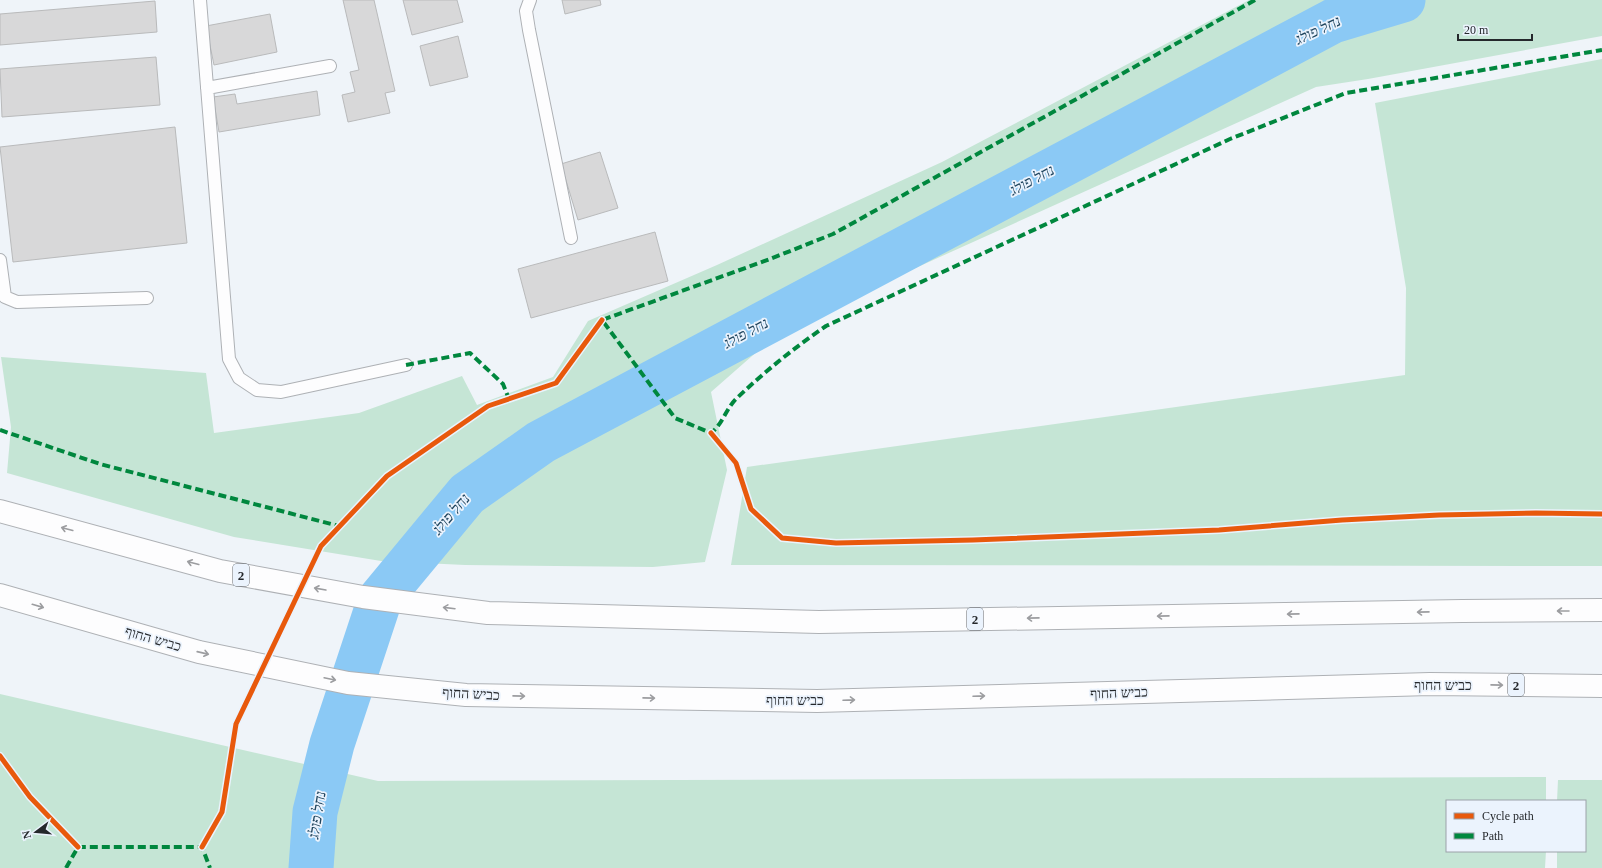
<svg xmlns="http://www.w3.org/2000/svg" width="1602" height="868" viewBox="0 0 1602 868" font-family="'Times New Roman','Noto Sans Hebrew',serif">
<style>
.green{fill:#c5e5d5}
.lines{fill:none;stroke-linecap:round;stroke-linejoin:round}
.river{stroke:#8bc9f5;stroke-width:45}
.building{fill:#d8d8d9;stroke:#b9babb}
.lane-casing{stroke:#aeb1b5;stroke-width:14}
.highway-casing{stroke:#aeb1b5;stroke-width:24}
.lane{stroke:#fdfdfe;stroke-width:12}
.highway{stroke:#fdfdfe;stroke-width:22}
.quiet{stroke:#00873e;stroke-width:4;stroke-dasharray:8 4;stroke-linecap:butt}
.cycleway-casing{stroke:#ebf3fd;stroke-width:8}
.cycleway{stroke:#e8590c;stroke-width:5}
.oneway{stroke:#9c9da0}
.labels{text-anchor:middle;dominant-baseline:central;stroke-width:3.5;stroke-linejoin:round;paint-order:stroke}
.shield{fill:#ebf3fd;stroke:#60656b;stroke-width:1}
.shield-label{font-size:13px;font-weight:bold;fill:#25282c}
.street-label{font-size:14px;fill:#25282c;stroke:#ebf3fd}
.water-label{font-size:15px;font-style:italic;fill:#20455e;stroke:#ebf3fd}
</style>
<rect width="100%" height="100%" fill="#eff4f9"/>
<path class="green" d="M1249 0H1602V36L1368 79 1316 87 785 327 711 392 727 470 705 562 653 567 465 565 381 561 234 537 7 473 11 427 1 357 206 373 214 433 359 413 462 376 477 405 553 377 588 321 717 265 942 162Z
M1602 59V566L731 565 747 467 1405 375 1406 288 1375 103Z
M0 694 378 781 1546 777V801H1447V851H1546L1545 868H0Z
M1558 780H1602V868H1557V851H1585V801H1557Z"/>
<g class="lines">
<path class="river" d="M311 868 315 812 332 744 380 599 467 494 541 442 1333 21 1403 0"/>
</g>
<path class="building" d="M343 0H374L395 91 385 93 390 113 348 122 342 95 355 92 350 72 359 70Z
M403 0H457L463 22 412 35Z
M562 0H600L601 5 565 14Z
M155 1 157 32 0 45V14Z
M270 14 277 52 214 65 206 26Z
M458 36 468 77 430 86 420 46Z
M156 57 160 105 2 117 0 69Z
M317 91 320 115 219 132 213 97 235 94 237 104Z
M175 127 187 243 13 262 0 147Z
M600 152 618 208 578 220 561 164Z
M655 232 668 281 531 318 518 269Z"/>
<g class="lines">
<g class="lane-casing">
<path id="lane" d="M200 0 229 359 239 378 257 390 281 392 406 365
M530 0 526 11 529 30 571 238
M207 88 330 66
M0 260 5 297 17 302 147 298"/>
</g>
<g class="highway-casing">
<path id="highway" d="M0 511 220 571 363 597 488 613 819 622 1462 611 1602 610
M0 595 199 652 348 683 466 695 817 701 1430 684 1602 686"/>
</g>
<use href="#lane" class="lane"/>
<use href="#highway" class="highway"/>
<path class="quiet" d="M1255 0 833 234 770 259 602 320 675 418 711 433C722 425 726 409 736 399 764 372 794 348 826 326L1230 139 1346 93 1602 50
M406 365 470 353 503 384 509 399
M0 430 100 464 339 526
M66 868 78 847H202L210 868"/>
<g class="cycleway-casing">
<path id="cycleway" d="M711 433 736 463 751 509 782 538 836 543 973 540 1219 530 1342 520 1439 515 1536 513 1602 514
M0 756 30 797 78 847
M202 847 222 812 236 724 321 546 387 476 488 406 556 383 602 320"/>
</g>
<use href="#cycleway" class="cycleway"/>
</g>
<defs><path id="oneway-shaft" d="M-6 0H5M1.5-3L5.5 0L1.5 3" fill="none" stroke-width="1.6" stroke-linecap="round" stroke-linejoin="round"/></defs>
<g class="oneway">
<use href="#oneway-shaft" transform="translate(67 529) rotate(-165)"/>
<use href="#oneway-shaft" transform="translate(193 563) rotate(-165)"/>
<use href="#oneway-shaft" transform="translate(320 589) rotate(-170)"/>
<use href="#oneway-shaft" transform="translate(38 606) rotate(16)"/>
<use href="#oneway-shaft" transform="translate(449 608) rotate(-173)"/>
<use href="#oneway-shaft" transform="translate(1563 611) rotate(180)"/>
<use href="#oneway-shaft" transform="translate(1423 612) rotate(179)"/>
<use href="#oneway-shaft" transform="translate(1293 614) rotate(179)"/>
<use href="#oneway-shaft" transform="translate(1163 616) rotate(179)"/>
<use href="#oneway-shaft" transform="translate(1033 618) rotate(179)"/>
<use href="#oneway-shaft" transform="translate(203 653) rotate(13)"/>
<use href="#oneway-shaft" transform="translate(330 679) rotate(12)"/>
<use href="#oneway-shaft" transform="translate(1497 685) rotate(1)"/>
<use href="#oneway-shaft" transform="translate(519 696) rotate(1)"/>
<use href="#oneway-shaft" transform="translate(979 696) rotate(-2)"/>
<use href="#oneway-shaft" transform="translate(649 698) rotate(1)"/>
<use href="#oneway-shaft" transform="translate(849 700) rotate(-2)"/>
</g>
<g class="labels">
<g class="shield">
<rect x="233" y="564" width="16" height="22" rx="3"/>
<rect x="967" y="608" width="16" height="22" rx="3"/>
<rect x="1508" y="674" width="16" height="22" rx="3"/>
</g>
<g class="shield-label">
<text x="241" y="575">2</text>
<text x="975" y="619">2</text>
<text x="1516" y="685">2</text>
</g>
<g class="street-label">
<text transform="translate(153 639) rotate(16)">כביש החוף</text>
<text x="1443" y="685">כביש החוף</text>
<text transform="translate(1119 693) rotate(-2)">כביש החוף</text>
<text transform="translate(471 694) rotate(3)">כביש החוף</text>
<text x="795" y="700">כביש החוף</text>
</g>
<g class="water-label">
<text transform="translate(1318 30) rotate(-25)">נחל פולג</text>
<text transform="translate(1032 180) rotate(-28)">נחל פולג</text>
<text transform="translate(746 333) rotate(-28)">נחל פולג</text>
<text transform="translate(451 514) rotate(-49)">נחל פולג</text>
<text transform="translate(317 815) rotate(-81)">נחל פולג</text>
</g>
</g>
<rect x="1446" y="800" width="140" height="52" fill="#ebf3fd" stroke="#9ca2a9"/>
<rect x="1454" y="813" width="20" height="6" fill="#e8590c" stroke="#9ca2a9"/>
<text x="1482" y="820" font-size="12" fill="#25282c">Cycle path</text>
<rect x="1454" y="833" width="20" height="6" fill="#00873e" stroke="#9ca2a9"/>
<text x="1482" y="840" font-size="12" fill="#25282c">Path</text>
<g transform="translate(36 832) rotate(254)" stroke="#ebf3fd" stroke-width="3" paint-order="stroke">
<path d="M0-3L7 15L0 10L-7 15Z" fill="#25282c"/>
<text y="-6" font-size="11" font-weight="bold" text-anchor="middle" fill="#25282c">N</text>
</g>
<path d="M1458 34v6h74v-6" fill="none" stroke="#25282c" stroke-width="2"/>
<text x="1464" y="34" font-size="12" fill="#25282c" stroke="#ebf3fd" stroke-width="3" paint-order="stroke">20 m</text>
</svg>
